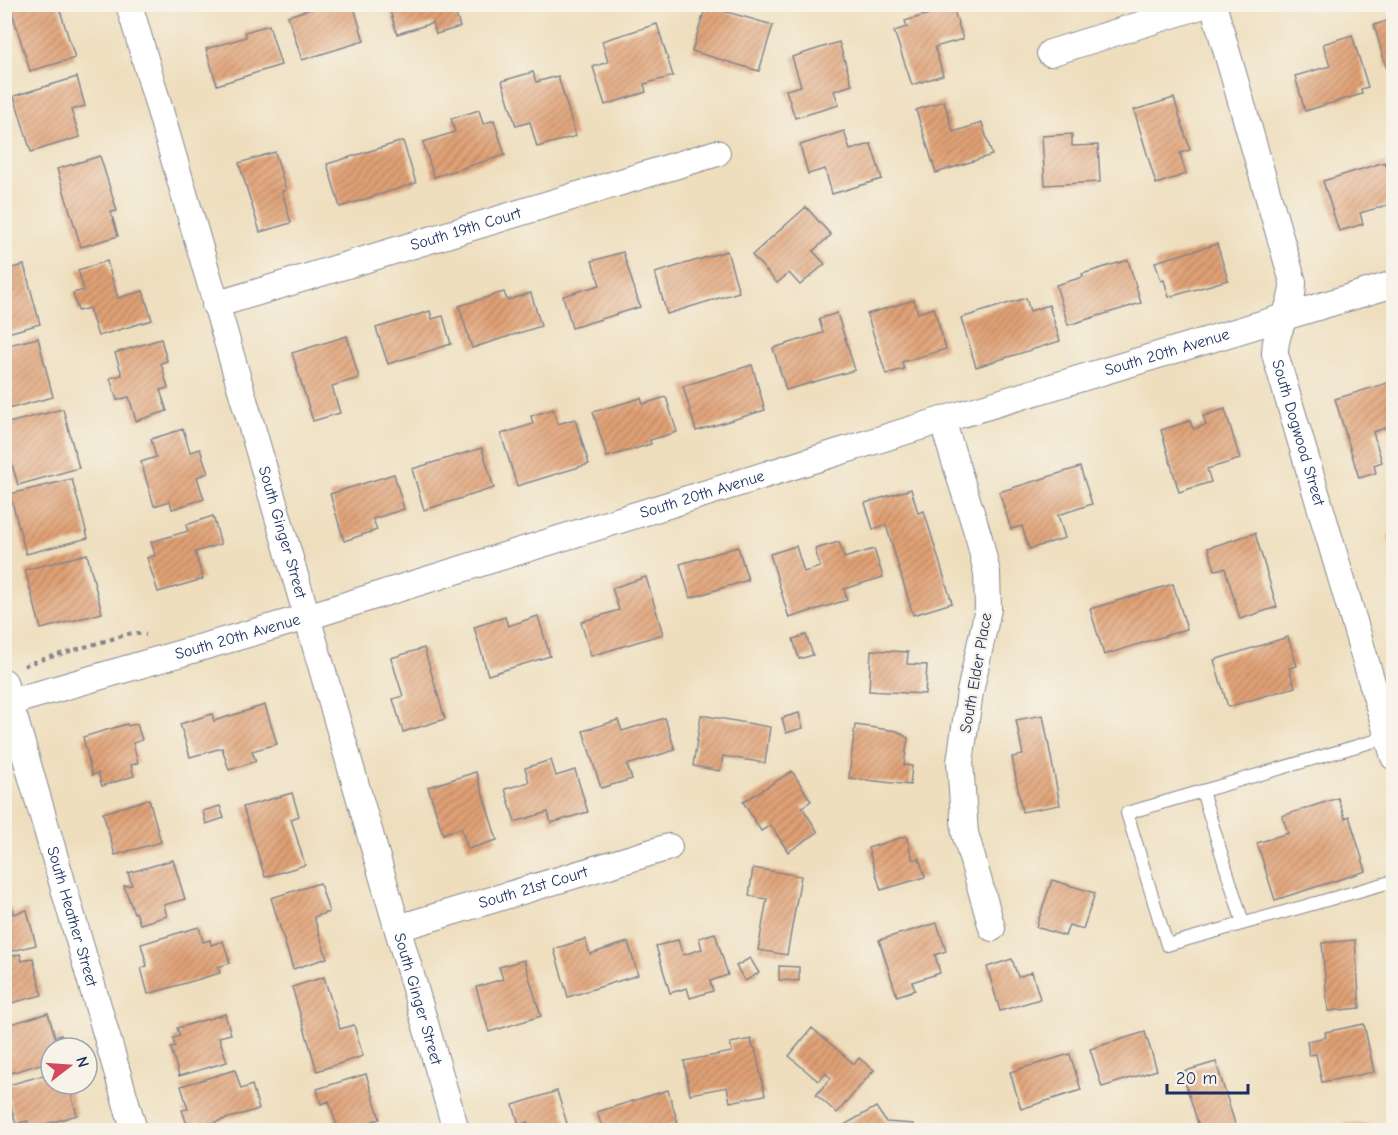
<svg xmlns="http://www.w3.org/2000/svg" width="1398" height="1135" viewBox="0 0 1398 1135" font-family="'Comic Neue',sans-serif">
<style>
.building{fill:url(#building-hatch)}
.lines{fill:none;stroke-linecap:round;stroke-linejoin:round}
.service-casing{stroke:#84868e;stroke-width:14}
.minor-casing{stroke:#84868e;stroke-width:28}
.path{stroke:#84868e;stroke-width:4;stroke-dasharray:4.5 4.5;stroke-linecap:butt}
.service{stroke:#fff;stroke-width:12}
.minor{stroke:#fff;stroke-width:26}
.labels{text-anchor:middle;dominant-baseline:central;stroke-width:4.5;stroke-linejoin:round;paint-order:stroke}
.street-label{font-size:16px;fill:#1b2f5e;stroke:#f7f3e8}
</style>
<defs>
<pattern id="building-hatch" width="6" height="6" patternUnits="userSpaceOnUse" patternTransform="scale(1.5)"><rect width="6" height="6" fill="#e0a074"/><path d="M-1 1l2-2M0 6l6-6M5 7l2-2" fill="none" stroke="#b58362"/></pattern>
</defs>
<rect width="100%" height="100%" fill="#f7f3e8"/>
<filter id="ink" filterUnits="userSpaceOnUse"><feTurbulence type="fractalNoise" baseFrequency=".0167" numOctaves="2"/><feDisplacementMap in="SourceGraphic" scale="12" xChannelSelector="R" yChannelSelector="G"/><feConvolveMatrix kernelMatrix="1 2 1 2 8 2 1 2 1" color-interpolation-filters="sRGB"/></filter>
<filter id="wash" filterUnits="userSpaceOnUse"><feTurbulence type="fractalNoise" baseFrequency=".008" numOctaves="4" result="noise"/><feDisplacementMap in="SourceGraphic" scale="24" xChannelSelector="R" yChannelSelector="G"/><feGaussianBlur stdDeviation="1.35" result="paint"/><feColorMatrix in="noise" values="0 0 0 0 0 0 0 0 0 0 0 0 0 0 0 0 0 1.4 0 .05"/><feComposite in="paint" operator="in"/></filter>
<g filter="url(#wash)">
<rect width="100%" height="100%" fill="#eedebd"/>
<g id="blocks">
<path class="building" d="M24 4H58L75 58 30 71 11 9Z
M326 4H353L364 41 302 60 288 16Z
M388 4H453L460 27 436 34 433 23 397 34Z
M706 6 773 25 759 71 692 51Z
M953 7 963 39 935 47 943 75 912 85 894 31 907 27 905 21Z
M1394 19V65L1386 67 1374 25Z
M657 24 673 76 644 84 646 92 605 105 593 67 608 62 602 41Z
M269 25 281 65 217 85 206 49 246 37 245 32Z
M1352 35 1368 87 1361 89 1362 94 1305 111 1295 76 1330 66 1323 44Z
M839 42 852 85 834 91 839 105 795 118 786 90 801 86 792 57Z
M533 72 536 82 558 76 576 136 537 147 530 122 516 126 502 81Z
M77 77 85 106 71 110 80 137 31 152 14 96Z
M1174 98 1190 150 1180 153 1186 174 1156 184 1134 110Z
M944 101 953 132 982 123 992 155 936 173 916 110Z
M479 110 483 124 494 120 505 155 434 177 423 142 455 132 451 119Z
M844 131 850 150 871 144 882 179 832 194 825 169 808 174 800 145Z
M1072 134V146L1098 145 1100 182 1045 185 1042 136Z
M403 141 416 183 340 207 327 164Z
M275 152 286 190 282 191 291 223 260 232 239 163Z
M100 156 117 211 111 212 118 236 81 247 57 169Z
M1385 162 1394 190V203L1360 213 1363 224 1339 231 1323 181Z
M806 207 831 235 813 251 825 264 800 285 789 273 777 283 752 255Z
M4 234 11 254 4 255Z
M1217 244 1228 280 1169 297 1164 280 1161 281 1155 262Z
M727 251 739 292 667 314 655 273Z
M623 252 640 307 572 328 563 296 600 285 592 261Z
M1128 260 1141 303 1068 325 1056 285 1083 277 1082 274Z
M107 261 118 298 143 291 152 320 98 336 89 308 78 311 73 293 84 290 78 270Z
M24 265 40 324 4 334V270Z
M504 292 507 300 531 293 541 326 472 348 459 306Z
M1026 298 1030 311 1049 305 1060 341 976 367 961 318Z
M914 300 918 313 934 308 946 349 902 362 904 369 886 374 867 314Z
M430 311 432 319 443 316 451 344 388 364 376 328Z
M837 313 855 370 786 390 773 348 823 333 819 319Z
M347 336 359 378 332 386 340 413 313 421 292 353Z
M38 338 53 397 4 410V346Z
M161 339 167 361 161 363 168 388 160 390 167 411 136 421 129 397 117 400 110 378 122 375 115 353Z
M752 365 765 410 696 431 683 386Z
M1394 381V425L1373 432 1382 462 1374 465 1376 473 1359 478 1335 399Z
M666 397 677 432 650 440 651 444 607 457 593 412 641 398 643 404Z
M63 409 79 468 18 485 4 437V424Z
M553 409 558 424 575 419 589 464 517 486 501 434 533 424 531 416Z
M1225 409 1240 459 1207 469 1211 482 1179 492 1161 430 1190 421 1193 429 1206 425 1203 416Z
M183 429 190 452 200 449 208 473 197 477 204 499 172 509 170 501 154 506 141 462 156 457 151 439Z
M482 448 494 488 424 510 412 469Z
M1080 467 1092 504 1058 515 1065 538 1029 549 1022 526 1011 529 999 492Z
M394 474 404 509 373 519 377 530 344 541 330 494Z
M72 479 88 538 26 554 10 494Z
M911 489 918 513 924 511 952 603 913 615 886 525 873 529 865 503Z
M213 516 221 544 195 552 203 579 158 592 147 558 155 555 151 542 188 531 186 525Z
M1255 533 1277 607 1240 619 1225 568 1215 570 1208 548Z
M1394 534V553H1393L1388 536Z
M839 542 844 558 874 549 883 577 844 589 847 600 789 618 770 554 796 546 804 572 820 567 815 549Z
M738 547 748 580 690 598 680 564Z
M87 554 102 613 41 629 25 570Z
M646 577 663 634 591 656 581 622 619 610 612 588Z
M1173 584 1187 629 1104 655 1090 609Z
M538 616 550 656 488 675 474 627 505 617 508 626Z
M806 635 813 655 799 659 793 639Z
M1288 637 1297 666 1289 668 1295 687 1228 707 1214 660Z
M424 648 445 719 403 732 393 699 403 696 391 658Z
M871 650 908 652 907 664 927 665 925 694 869 691Z
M265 705 277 744 252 751 256 761 229 770 222 748 190 757 180 724 212 714 214 721Z
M799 713 803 728 786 733 782 718Z
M701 715 770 727 765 763 723 756 720 771 693 766Z
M1043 715 1060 805 1022 812 1012 757 1023 755 1016 720Z
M665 718 675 750 627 765 632 779 601 788 583 731 618 720 622 731Z
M127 724 128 726 137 724 142 740 133 743 138 763 131 765 134 776 102 786 98 773 92 775 83 737Z
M855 725 897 731 908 738 904 765 912 766 910 785 849 778Z
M551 760 556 776 575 770 588 812 551 823 548 812 515 822 505 789 529 782 525 768Z
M792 771 811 801 802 807 818 832 788 852 771 825 761 831 743 802Z
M476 772 497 840 468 849 461 828 443 834 428 787Z
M292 793 299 816 291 819 305 865 265 877 243 807Z
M1338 798 1345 818 1349 816 1366 871 1275 900 1257 843 1288 833 1282 816Z
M149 799 161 842 115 855 103 813Z
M220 806 224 818 206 824 203 811Z
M906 836 913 860 919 858 925 877 881 890 868 848Z
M173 860 185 899 164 905 167 916 140 924 136 912 134 913 124 886 132 885 128 873Z
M753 868 801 876 787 955 758 950 767 899 749 896Z
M1052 880 1095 893 1083 929 1069 925 1065 936 1036 927Z
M320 883 329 912 314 917 327 958 293 969 271 898Z
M12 908 13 914 27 910 36 945 4 953V910Z
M937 923 946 951 935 955 940 973 912 982 915 990 897 996 879 940Z
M199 927 203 942 210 940 211 945 223 941 230 963 218 967 220 973 148 994 141 968 147 966 141 944Z
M715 933 728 975 710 981 713 991 690 998 687 988 670 993 656 946 678 940 683 955 702 949 699 938Z
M585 939 590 954 628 942 638 975 568 997 554 949Z
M1355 940 1360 1008 1328 1011 1322 943Z
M20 954 22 961 33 958 42 995 4 1005V958Z
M750 958 759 973 745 981 736 966Z
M1012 959 1018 977 1032 972 1040 999 1000 1011 987 967Z
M524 960 541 1016 489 1032 476 987 503 979 499 967Z
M779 966 799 967V981L779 980Z
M324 977 340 1029 354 1025 363 1056 317 1071 292 987Z
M48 1013 55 1037 61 1035 65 1048H51V1061L4 1075V1051H7L4 1043V1026Z
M225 1014 231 1034 219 1037 227 1062 179 1076 171 1048 175 1047 173 1038 180 1036 177 1028Z
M1364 1024 1374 1072 1322 1082 1316 1054 1309 1055 1307 1041 1326 1037 1325 1032Z
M812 1028 854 1064 859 1058 874 1070 837 1113 816 1095 831 1078 825 1073 818 1081 789 1056Z
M1145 1032 1157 1070 1102 1087 1090 1049Z
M751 1039 753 1048H755L765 1095 730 1102 727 1087 690 1094 684 1061 732 1052 730 1043Z
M1070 1054 1081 1090 1021 1109 1010 1072Z
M1216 1062 1236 1127 1224 1130H1200L1182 1072Z
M235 1070 241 1089 252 1085 259 1109 189 1130 182 1110 188 1109 181 1086Z
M51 1073V1084H63L64 1088 69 1086 77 1115 30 1129 27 1121 16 1124 5 1086Z
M366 1074 380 1119 373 1121 375 1130H338L329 1101 321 1104 317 1089Z
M668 1090 678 1123 655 1130H603L597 1112Z
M557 1091 569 1130H530L528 1122 519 1125 513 1105Z
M876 1107 886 1122 913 1124 916 1130H847L844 1125Z
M1345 1123 1372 1125V1130H1344Z"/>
</g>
</g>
<g filter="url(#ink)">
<use href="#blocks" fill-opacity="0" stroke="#84868e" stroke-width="1.5"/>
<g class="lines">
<g class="service-casing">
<path id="service" d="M1388 737 1127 813 1167 945 1394 881
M1202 791 1243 923"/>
</g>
<g class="minor-casing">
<g id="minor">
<path id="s1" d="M129 4 456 1130"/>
<path id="s2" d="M1213 4 1293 282C1294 307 1274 329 1275 354L1394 757"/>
<path d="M1050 53 1207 4"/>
<path id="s3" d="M215 305 717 153"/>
<path d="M942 420 979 538 987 573 988 609 970 692 960 762 965 833 992 928"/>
<path id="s4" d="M4 682 134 1130"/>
<path id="s5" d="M4 704 307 617 942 420 1394 284"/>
<path id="s6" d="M398 928 669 847"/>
</g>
</g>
<path class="path" d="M24 666 30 663 132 633 146 635"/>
<use href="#service" class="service"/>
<use href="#minor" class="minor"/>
</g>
</g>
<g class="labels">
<g class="street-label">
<text stroke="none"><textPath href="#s3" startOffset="262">South 19th Court</textPath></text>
<text stroke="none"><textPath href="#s5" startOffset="1215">South 20th Avenue</textPath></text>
<text stroke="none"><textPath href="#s2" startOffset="446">South Dogwood Street</textPath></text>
<text stroke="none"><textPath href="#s5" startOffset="729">South 20th Avenue</textPath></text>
<text stroke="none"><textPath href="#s1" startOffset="550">South Ginger Street</textPath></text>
<text stroke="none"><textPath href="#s5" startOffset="243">South 20th Avenue</textPath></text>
<text transform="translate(976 673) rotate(-80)">South Elder Place</text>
<text stroke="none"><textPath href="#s6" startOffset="141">South 21st Court</textPath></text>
<text stroke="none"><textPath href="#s4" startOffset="244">South Heather Street</textPath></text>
<text stroke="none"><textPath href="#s1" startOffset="1036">South Ginger Street</textPath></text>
</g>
</g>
<rect width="1398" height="1135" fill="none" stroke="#f7f3e8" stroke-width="24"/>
<g transform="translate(69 1066) rotate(73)"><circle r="28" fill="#f7f3e8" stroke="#9fa5b1" stroke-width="1.5"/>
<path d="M0-4.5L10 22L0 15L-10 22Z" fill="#d1495b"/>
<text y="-9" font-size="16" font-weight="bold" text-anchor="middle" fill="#1b2f5e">N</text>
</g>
<path d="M1167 1084v9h81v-9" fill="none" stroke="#1b2f5e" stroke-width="3"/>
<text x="1176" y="1084" font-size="18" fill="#1b2f5e" stroke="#f7f3e8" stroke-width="4.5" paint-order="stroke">20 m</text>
</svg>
